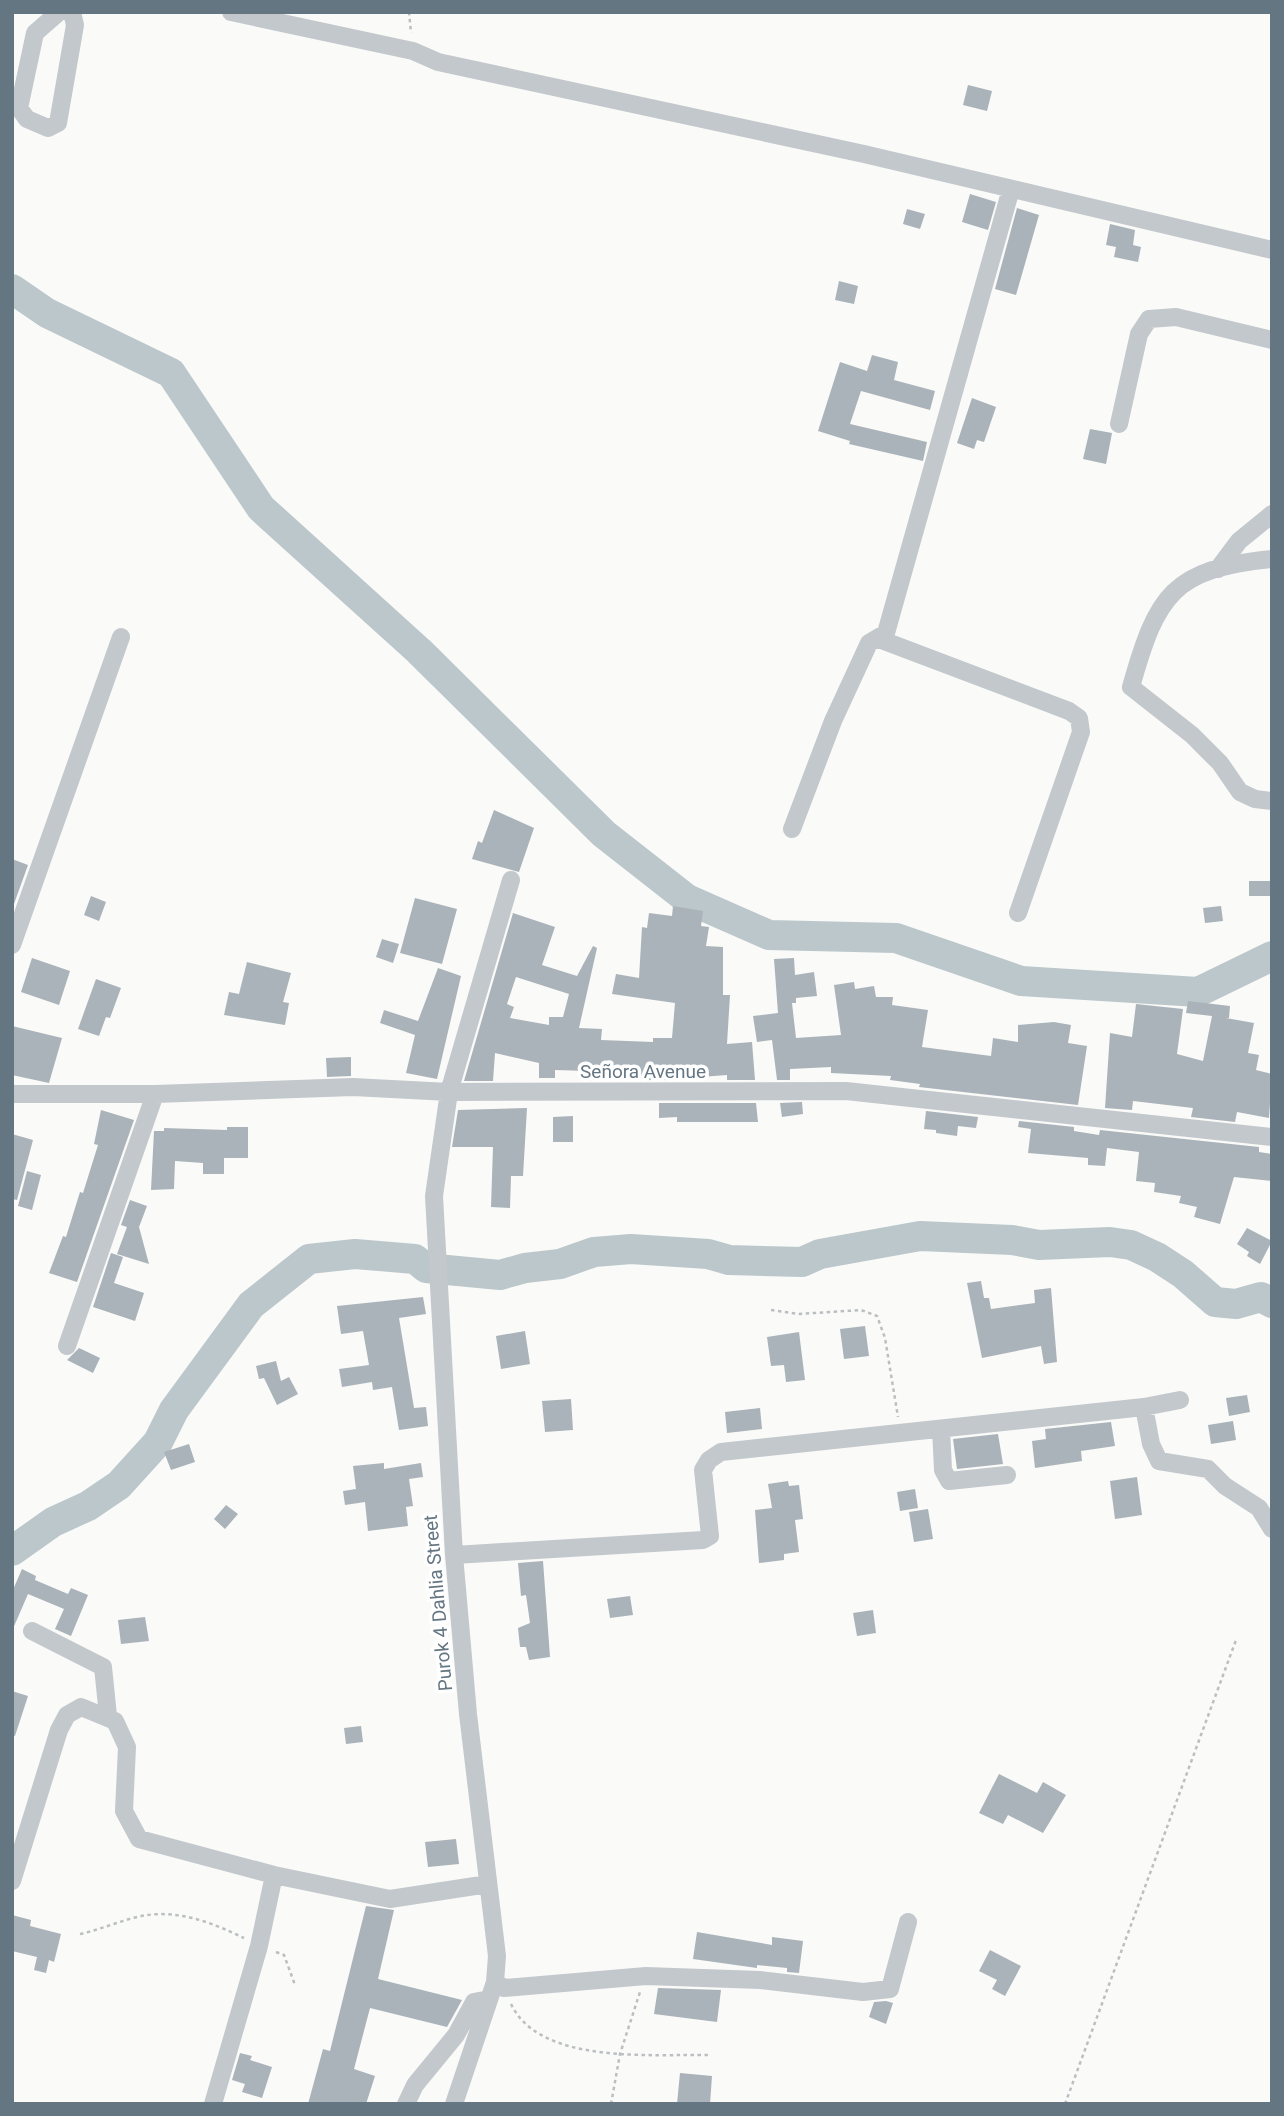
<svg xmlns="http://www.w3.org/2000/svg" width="1284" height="2116" viewBox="0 0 1284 2116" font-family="Roboto,sans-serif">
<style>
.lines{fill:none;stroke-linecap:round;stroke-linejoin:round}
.river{stroke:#bbc7cb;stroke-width:30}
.building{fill:#aab3b9;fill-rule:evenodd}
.path{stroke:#bbbfc2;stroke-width:2.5;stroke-dasharray:3.5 3.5;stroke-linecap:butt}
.minor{stroke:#c3c8cc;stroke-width:18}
.labels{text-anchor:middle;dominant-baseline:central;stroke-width:7;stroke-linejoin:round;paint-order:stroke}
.street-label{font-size:19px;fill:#657683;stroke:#fff}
</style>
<rect width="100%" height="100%" fill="#fafaf8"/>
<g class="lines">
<path class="river" d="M12 289 47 313 171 373 261 508 419 651 604 834 687 899 769 935 896 938 1021 981 1198 992 1272 956
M12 1551 53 1522 88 1506 119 1485 158 1442 174 1410 251 1305 309 1259 355 1254 415 1259 426 1268 500 1275 525 1268 560 1264 594 1252 631 1249 708 1254 729 1260 802 1262 820 1254 920 1236 1012 1240 1039 1245 1110 1242 1131 1245 1157 1257 1183 1274 1215 1302 1236 1304 1261 1297 1272 1303"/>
</g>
<path class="building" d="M968 85 992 91 987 111 963 105Z
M970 194 996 202 988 230 962 222Z
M1017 208 1039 215 1016 295 995 289Z
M907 209 925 214 920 229 903 224Z
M1110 224 1135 230 1133 245 1141 247 1138 262 1114 257 1116 247 1106 245Z
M839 281 858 286 854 304 835 300Z
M872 355 898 362 894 380 935 391 930 410 861 391 850 424 927 442 923 461 849 444 850 441 818 431 840 362 867 371Z
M972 398 996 407 984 442 977 440 974 449 957 443Z
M1090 429 1112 433 1106 464 1083 459Z
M494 810 534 828 519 872 472 859 478 841 482 843Z
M12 859 28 865 14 904H12Z
M1249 881H1272V896H1249Z
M91 896 106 902 99 921 84 915Z
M415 898 457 909 442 964 400 953Z
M673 906 703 911 701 926 709 927 706 946 723 947V995H730L727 1044 752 1042 755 1080H727V1075L661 1080H588V1071L555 1070V1078H539V1063L495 1053 493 1081H464L513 913 555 927 542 965 577 976 593 946 597 948 579 1028 602 1029 601 1040 653 1042V1038H672L675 1003 612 994 616 974 639 978 642 927 647 928 649 913 672 916ZM516 977 569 994 563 1017H549V1025L510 1018 514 1007 507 1004Z
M1221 906 1223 921 1205 923 1203 908Z
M382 939 399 944 393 963 376 957Z
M32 958 70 971 59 1005 21 992Z
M794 958 795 975 814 972 817 996 796 998V1003H792L796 1038 841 1035 834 985 854 982 855 989 874 986 876 997H893L892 1005 928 1010 922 1047 991 1056 993 1038 1018 1042V1025L1054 1022 1071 1025 1068 1043 1087 1046 1078 1105 919 1087 920 1084 890 1080 891 1076 831 1073V1067L790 1069V1080H777L772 1040 757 1042 753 1016 778 1013 774 959Z
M247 962 291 973 283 1002 289 1003 285 1025 224 1015 229 992 239 994Z
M438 968 461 976 437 1079 406 1073 415 1035 380 1023 384 1010 418 1021Z
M96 979 121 988 110 1018 106 1017 99 1036 78 1029Z
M1188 1001 1230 1006 1229 1018H1226L1254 1023 1248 1053 1259 1055 1256 1070 1272 1074 1269 1118 1237 1112 1235 1122 1191 1117 1193 1108 1133 1101 1132 1110 1105 1108 1110 1033 1132 1037 1136 1004 1183 1009 1177 1054 1203 1061 1212 1016 1186 1013Z
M12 1026 62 1038 49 1083 12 1075Z
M351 1057V1076L327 1077 326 1058Z
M802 1102 803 1114 782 1117 780 1103Z
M659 1103H756L758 1122H677V1117L659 1118Z
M527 1108 523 1176H511L510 1208 491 1207 493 1147H452L458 1110Z
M101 1110 134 1120 77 1282 49 1273 63 1236 66 1237 80 1192 83 1193 98 1145 94 1144Z
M926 1111 978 1117 976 1128 958 1126 957 1136 936 1133V1130L924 1129Z
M573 1116V1142H553V1117Z
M1019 1121 1074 1127V1131L1099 1135 1100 1130 1259 1147V1152L1272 1154V1181L1234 1177 1220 1224 1194 1217 1197 1207 1179 1203 1181 1196 1154 1192 1155 1183 1136 1181 1139 1152 1107 1148 1105 1166 1088 1165V1158L1028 1153 1031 1129 1018 1127Z
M227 1127H248V1158H224V1174H203V1163L175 1161 174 1189 151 1190 154 1131H164V1128L227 1130Z
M12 1134 33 1140 17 1200 12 1199Z
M27 1171 41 1175 32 1210 18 1206Z
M130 1200 147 1206 139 1227 149 1264 117 1254 127 1227 121 1225Z
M1247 1228 1272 1241 1260 1264 1247 1256 1249 1252 1237 1244Z
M111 1253 123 1257 114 1283 144 1293 135 1321 93 1307Z
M981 1281 984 1298H989L991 1309 1035 1303 1034 1290 1051 1288 1057 1362 1044 1364 1041 1346 982 1358 967 1283Z
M423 1297 426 1314 399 1318 414 1408 426 1407 428 1426 399 1430 392 1387 373 1390 372 1382 342 1387 339 1369 369 1365 363 1331 341 1334 337 1306Z
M865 1326 869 1356 844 1359 840 1329Z
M525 1331 530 1364 501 1369 496 1336Z
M799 1332 805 1380 786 1382 784 1365 771 1366 767 1337Z
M79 1348 100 1358 93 1373 67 1360Z
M276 1361 281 1381 289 1377 298 1394 277 1405 264 1378 259 1379 256 1366Z
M1247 1395 1250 1412 1229 1416 1226 1398Z
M571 1399 573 1430 545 1432 542 1401Z
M760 1408 762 1429 727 1433 725 1412Z
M1233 1421 1236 1440 1211 1444 1208 1425Z
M1111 1422 1115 1446 1081 1451 1082 1461 1035 1468 1032 1441 1046 1439 1045 1429Z
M998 1434 1003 1464 957 1469 953 1439Z
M189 1444 195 1462 171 1470 164 1452Z
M384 1463V1469L421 1463 423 1477 409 1479 413 1506 406 1507 408 1526 368 1531 365 1502 345 1505 343 1491 356 1489 353 1466Z
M1137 1477 1142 1515 1115 1519 1110 1481Z
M788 1481 789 1486 799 1485 803 1519 795 1520 799 1552 784 1554V1560L759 1563 755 1510 772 1508 768 1484Z
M915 1489 918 1508 900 1511 897 1492Z
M226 1505 238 1514 225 1529 214 1519Z
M928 1509 933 1539 914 1542 909 1512Z
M543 1561 550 1657 529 1660 526 1647H520L518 1628 530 1623 526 1595 521 1596 518 1563Z
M22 1569 36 1576 35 1580 68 1594 71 1588 88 1595 71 1636 55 1629 64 1609 28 1594 12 1631V1592Z
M630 1596 633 1615 610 1618 607 1599Z
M873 1610 876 1633 857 1636 853 1613Z
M145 1617 149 1641 121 1644 118 1620Z
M12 1691 28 1696 15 1736 12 1735Z
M361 1726 363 1742 346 1744 344 1728Z
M999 1774 1037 1793 1043 1782 1066 1795 1043 1833 1008 1815 1003 1824 979 1813Z
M456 1839 459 1864 428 1867 425 1842Z
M366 1906 394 1910 378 1979 462 2000 447 2027 370 2008 354 2069 375 2076 366 2104H308L323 2049 330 2051Z
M12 1915 31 1920 30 1926 61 1934 54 1962 49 1960 46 1973 34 1970 37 1957 12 1951Z
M697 1932 772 1945V1937L803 1941 799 1973 787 1972V1968L757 1965V1968L693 1959Z
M990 1950 1021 1966 1005 1996 992 1989 997 1980 979 1971Z
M658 1988 721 1990 717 2022 654 2014Z
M886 2001 893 2003 886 2024 869 2017 874 2002Z
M240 2053 252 2056 250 2060 272 2067 262 2098 242 2092 245 2084 232 2080Z
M680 2073 712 2076 710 2104H677Z"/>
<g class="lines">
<path class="path" d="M409 12 411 33
M771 1310 799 1314 861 1310 877 1316 885 1338 898 1417
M80 1934C98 1930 115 1923 133 1918 172 1907 209 1921 244 1938
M276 1952 284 1955 295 1985
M511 2004C540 2065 652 2054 709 2055
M611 2104 620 2054 640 1992
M1065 2104 1236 1640"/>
<path class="minor" d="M59 12 35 33 19 108 27 119 48 128 58 123 75 25 72 12
M231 12 413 51 438 62 864 154 1272 250
M1119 424 1139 334 1149 319 1176 317 1272 340
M1272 559C1172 569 1157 595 1131 687L1192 735 1220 763 1240 792 1255 799 1272 801
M1218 569 1239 541 1272 514
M879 639 1069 711 1079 718 1081 732 1018 913
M792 829 833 721 869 643 886 633 1011 189
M12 945 121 637
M12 1094H155L353 1087 449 1092 846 1091 1272 1137
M67 1346 155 1094
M1144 1407 1151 1444 1159 1461 1208 1469 1225 1486 1259 1508 1272 1529
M941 1429 943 1470 949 1481 1007 1475
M454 1555 703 1540 710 1536 703 1470 709 1460 721 1452 1144 1407 1180 1400
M32 1631 103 1667 108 1716
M12 1881 59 1730 67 1715 81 1707 115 1721 127 1747 124 1811 139 1839 274 1875 390 1899 488 1884
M495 1982 504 1988 646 1976 760 1980 863 1992 890 1989 908 1922
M213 2104 259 1946 274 1875
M406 2104 415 2085 456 2035 474 2002 489 1999
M454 2104 495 1982 497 1956 468 1714 454 1555 434 1196 449 1092 511 880"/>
</g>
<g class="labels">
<g class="street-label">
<text x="643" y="1071">Señora Avenue</text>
<text transform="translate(438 1603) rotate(-95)">Purok 4 Dahlia Street</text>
</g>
</g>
<rect width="1284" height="2116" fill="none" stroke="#657683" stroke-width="28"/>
</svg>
